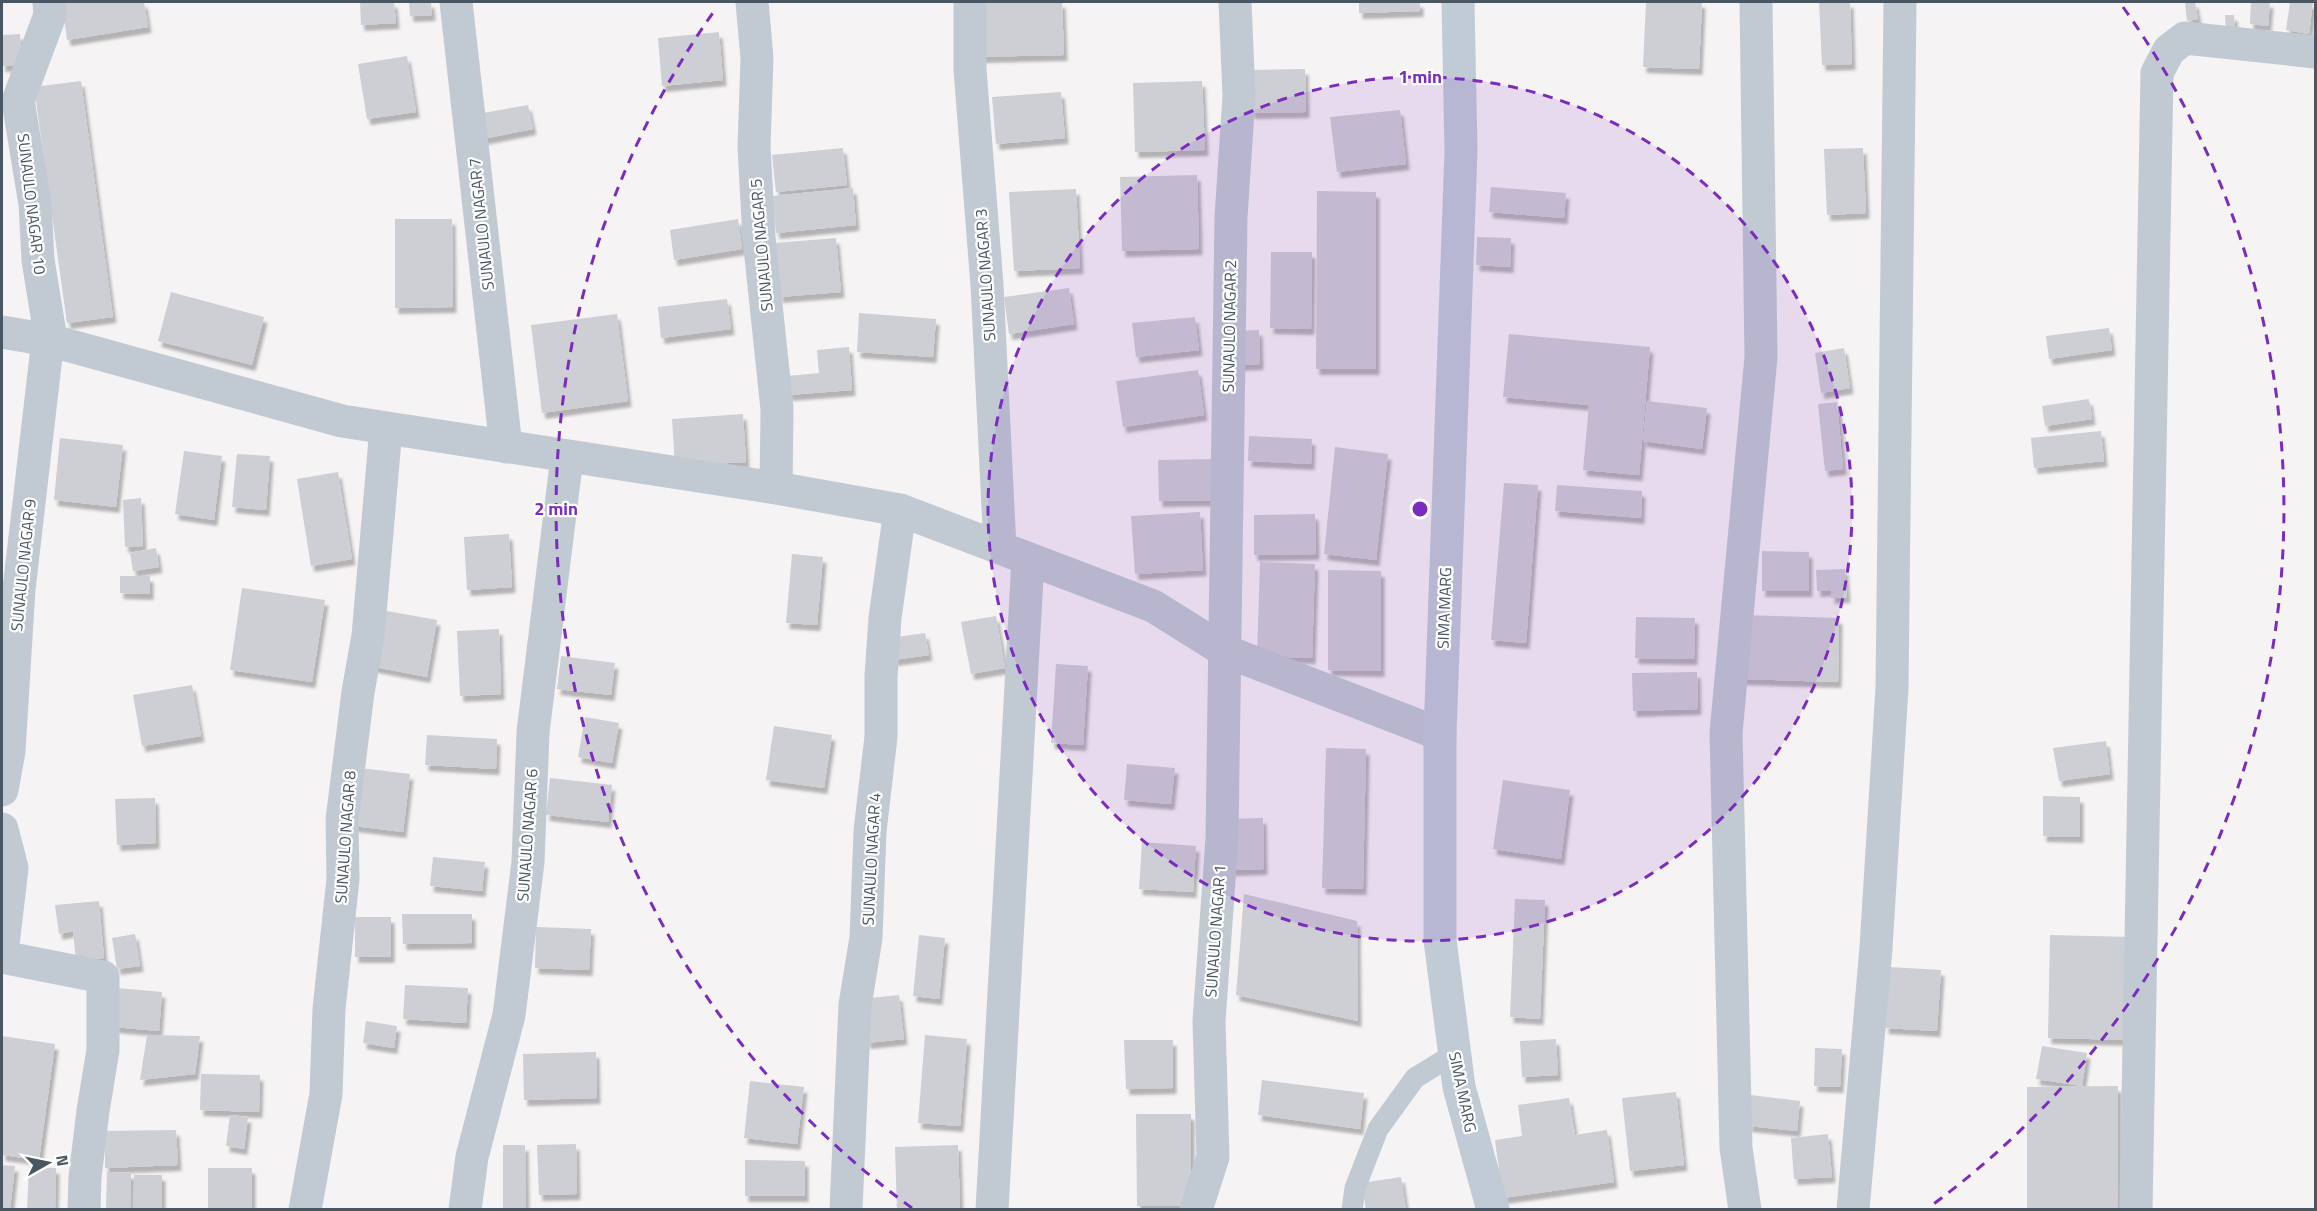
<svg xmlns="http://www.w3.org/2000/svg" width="2317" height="1211" viewBox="0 0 2317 1211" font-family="'Titillium Web',sans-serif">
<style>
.building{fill:#cdcfd5;filter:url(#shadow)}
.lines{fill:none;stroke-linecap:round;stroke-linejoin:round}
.lane{stroke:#c1cad2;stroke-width:21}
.street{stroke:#c1cad2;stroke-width:33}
.secondary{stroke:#c1cbd6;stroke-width:33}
.ring{fill:none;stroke:#7b2cbf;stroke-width:3;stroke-dasharray:10 8}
.labels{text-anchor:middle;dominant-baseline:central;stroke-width:4.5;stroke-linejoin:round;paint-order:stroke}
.street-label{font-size:16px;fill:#4a5661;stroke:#fff}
.centre{fill:#7b2cbf;stroke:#fff;stroke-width:3}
.ring-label{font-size:18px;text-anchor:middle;font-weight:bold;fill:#7b2cbf;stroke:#fff;stroke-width:4.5;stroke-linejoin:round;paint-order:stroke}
</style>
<defs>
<filter id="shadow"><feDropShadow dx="3.5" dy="6" stdDeviation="1.5" flood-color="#0004"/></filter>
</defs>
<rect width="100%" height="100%" fill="#f5f3f3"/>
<path class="building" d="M62 2H144L148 27 67 40Z
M360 2H394L396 23 361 25Z
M409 2H431L432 15 410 16Z
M976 2H1062L1064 55 977 57Z
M1359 2H1420V11L1359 13Z
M1646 2H1702L1699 69 1643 67Z
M1819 2H1850L1852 64 1822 65Z
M2195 2 2198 19 2187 21 2185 3Z
M2251 2H2270L2268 26 2250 24Z
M2290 2H2313L2309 34 2286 30Z
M2225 15H2234L2235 31H2226Z
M719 32 723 80 662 86 658 38Z
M20 34 22 65 2 66V35Z
M407 56 416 112 367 119 358 64Z
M1305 69 1306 112 1251 113 1250 70Z
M81 81 113 317 67 323 34 87Z
M1202 81 1205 150 1135 152 1133 83Z
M1061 92 1065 138 996 144 992 97Z
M528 105 533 129 482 139 477 114Z
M1400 110 1406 164 1337 172 1330 117Z
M843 148 847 185 776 192 772 155Z
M1863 148 1866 213 1827 215 1824 149Z
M1197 175 1199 249 1122 251 1120 177Z
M1491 187 1566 193 1564 218 1489 212Z
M853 188 856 225 776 233 772 196Z
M1076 189 1080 268 1014 271 1009 192Z
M1317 191 1376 192V369H1316Z
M395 219H452L453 307 395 308Z
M738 219 742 249 674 260 670 230Z
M1477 237 1511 238 1510 267 1476 265Z
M836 238 841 292 779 297 775 243Z
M1271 252H1312L1311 329 1270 328Z
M1069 288 1074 324 1009 334 1004 297Z
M171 292 264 317 252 365 158 341Z
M727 299 731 329 661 338 658 307Z
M859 313 936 319 933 357 857 352Z
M617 314 628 401 542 413 531 325Z
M1195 317 1199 350 1136 357 1132 323Z
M2109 328 2112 350 2049 359 2046 336Z
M1259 330 1260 364 1235 365 1234 331Z
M1509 334 1650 347 1639 475 1583 470 1589 405 1503 397Z
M849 347 852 390 788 395 787 376 819 373 817 350Z
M1844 348 1850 388 1821 393 1815 353Z
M1198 370 1204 415 1123 427 1116 381Z
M2089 399 2092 419 2045 426 2042 406Z
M1647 401 1707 408 1702 449 1643 441Z
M1837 402 1843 469 1825 471 1818 404Z
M743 414 746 462 675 466 672 419Z
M2101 431 2104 461 2034 468 2031 438Z
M1249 436 1312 439 1311 464 1248 461Z
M60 438 123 445 116 507 54 500Z
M1335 447 1388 454 1376 560 1324 554Z
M184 451 222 456 214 520 175 514Z
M237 454 270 456 266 510 232 507Z
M1217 459 1218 500 1159 501 1158 460Z
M338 472 352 559 311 566 297 479Z
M1504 483 1538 485 1526 643 1491 640Z
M1557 485 1642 491 1641 518 1555 511Z
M141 498 143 546 125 547 123 500Z
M1200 512 1203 570 1135 574 1131 516Z
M1315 514 1316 554 1254 555V515Z
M509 534 512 587 467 590 464 537Z
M156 548 159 567 133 571 130 553Z
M1762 551 1809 552V591H1762Z
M792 554 823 557 817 625 786 623Z
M1260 562 1315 564 1312 658 1257 656Z
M1845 569 1847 597 1831 598V590L1817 591 1816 570Z
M1328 570 1381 571V671L1328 670Z
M120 576H150V594L120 593Z
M242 588 325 600 312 682 230 670Z
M381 610 437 620 427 677 370 666Z
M1741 615 1839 618 1838 682 1739 679Z
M996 616 1005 668 971 674 961 622Z
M1636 617 1695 618 1694 659 1635 658Z
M499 629 501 694 460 696 457 631Z
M925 633 929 655 893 660 890 638Z
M561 656 615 663 611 695 557 689Z
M1056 664 1088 666 1083 745 1051 743Z
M1697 672 1698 709 1633 711 1632 673Z
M192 685 201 736 142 746 133 695Z
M585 717 619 723 612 763 578 757Z
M774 726 832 735 824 788 766 780Z
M427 735 497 739 496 769 425 765Z
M2106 741 2110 774 2059 781 2053 748Z
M1326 748 1366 749 1363 889 1322 888Z
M1127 764 1175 768 1171 804 1124 800Z
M352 767 410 774 403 832 346 825Z
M550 778 612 785 608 822 546 815Z
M1503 780 1570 790 1561 859 1493 849Z
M2043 796 2080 797V837L2043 836Z
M155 798 156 843 117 845 115 799Z
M1263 818 1264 869 1229 870 1227 819Z
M1142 842 1196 846 1193 892 1139 889Z
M433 857 485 862 482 891 430 886Z
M1244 894 1357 921 1358 1021 1236 995Z
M1515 899 1545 900 1540 1019 1510 1017Z
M99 901 104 958 76 961 73 931 59 934 55 905Z
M402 914H472V943L403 944Z
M355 917H391V957H355Z
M536 927 591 929 589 970 535 968Z
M135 934 140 966 117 969 112 938Z
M919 935 945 938 939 999 913 996Z
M2050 935 2133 937 2131 1040 2048 1038Z
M1889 967 1941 970 1937 1031 1885 1028Z
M405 985 468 988 466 1023 403 1019Z
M117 988 162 992 159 1031 114 1027Z
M899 995 904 1039 867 1043 861 999Z
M366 1021 397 1026 394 1048 363 1043Z
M147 1035 200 1036 195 1074 140 1080Z
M925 1035 967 1039 960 1126 918 1123Z
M2 1036 55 1044 39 1160 2 1155Z
M1556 1039 1558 1075 1522 1077 1520 1041Z
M1124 1040H1173V1088L1126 1089Z
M2042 1046 2087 1053 2082 1086 2036 1079Z
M1815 1048 1842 1049 1840 1087 1814 1086Z
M596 1052 597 1098 524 1100 523 1054Z
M201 1074 260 1075 259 1112 200 1110Z
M1262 1080 1364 1093 1360 1129 1258 1115Z
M750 1081 804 1087 797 1144 744 1138Z
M2118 1086V1210H2027V1087Z
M1676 1092 1684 1165 1630 1171 1622 1098Z
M1751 1095 1800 1101 1797 1131 1748 1126Z
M1569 1098 1575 1135 1607 1130 1614 1182 1503 1198 1495 1140 1522 1136 1518 1105Z
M1136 1114H1191V1206H1137Z
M230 1115 248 1117 244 1149 226 1146Z
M176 1130 178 1165 105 1168V1131Z
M1828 1134 1832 1177 1794 1179 1791 1138Z
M576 1144 577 1194 539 1195 537 1145Z
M503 1145H525L526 1210H503Z
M958 1145 960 1210H897L895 1147Z
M745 1160 805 1161V1196H745Z
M2 1165 15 1166 10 1210H2Z
M29 1167 56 1168 55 1210H27Z
M208 1168H252V1210H208Z
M107 1172 131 1173 130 1210H106Z
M134 1175H162V1210H134Z
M1401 1177 1406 1210H1366L1362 1183Z"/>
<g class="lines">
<path class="lane" d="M1352 1210 1355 1188 1378 1129 1415 1078 1454 1054"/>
<path class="street" d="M49 2 50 15 18 101 35 204 38 260 51 340
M456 2 506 447
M752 2 757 58 754 147 759 238 777 409 776 488
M970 2V70L987 285 1000 548
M2 332 49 340 342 421 776 488 900 510 1153 606 1225 651 1440 734
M2 790 9 751 19 589 48 339
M2 829 12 868 2 953
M2 957 103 977V1050L93 1111 85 1177 84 1210
M305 1210 326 1094 329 1009 343 879 342 820 358 692 368 636 386 428
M465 1210 472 1157 509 1015 528 862 533 732 567 457
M846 1210 855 1005 866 938 870 831 881 737V676L885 618 900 510
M992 1210 1028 559
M1196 1210 1213 1157 1209 1021 1222 838 1231 217 1239 96 1235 2
M1745 1210 1736 1148 1726 733 1761 357 1756 2
M1853 1210 1876 948 1892 688 1900 2
M2136 1210 2157 73 2169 50 2185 38 2316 52"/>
<path class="secondary" d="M1458 2 1461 151 1440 734V940L1459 1087 1493 1210"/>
</g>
<circle cx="1420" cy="509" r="432" fill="#7b2cbf" fill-opacity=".12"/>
<g class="ring">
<circle cx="1420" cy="509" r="432"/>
<path d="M912 1208A864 864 0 0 1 717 7M2123 7A864 864 0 0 1 1928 1208"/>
</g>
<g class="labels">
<g class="street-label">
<text transform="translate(32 204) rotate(83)">SUNAULO NAGAR 10</text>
<text transform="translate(481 224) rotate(-96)">SUNAULO NAGAR 7</text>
<text transform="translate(761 245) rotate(-95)">SUNAULO NAGAR 5</text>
<text transform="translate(985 275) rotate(-94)">SUNAULO NAGAR 3</text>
<text transform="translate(1229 326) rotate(-89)">SUNAULO NAGAR 2</text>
<text transform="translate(23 565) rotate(-84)">SUNAULO NAGAR 9</text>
<text transform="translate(1444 608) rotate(-88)">SIMA MARG</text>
<text transform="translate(527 835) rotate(-86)">SUNAULO NAGAR 6</text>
<text transform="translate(345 837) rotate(-86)">SUNAULO NAGAR 8</text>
<text transform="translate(871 859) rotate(-87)">SUNAULO NAGAR 4</text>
<text transform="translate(1215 931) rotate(-86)">SUNAULO NAGAR 1</text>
<text transform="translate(1463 1092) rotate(78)">SIMA MARG</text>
</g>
</g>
<circle cx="1420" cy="509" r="9" class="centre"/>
<g class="ring-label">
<text x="1420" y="83">1 min</text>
<text x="556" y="515">2 min</text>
</g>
<rect width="2317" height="1211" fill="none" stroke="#4a5661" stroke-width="6"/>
<g transform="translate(48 1163) rotate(81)" stroke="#ffffff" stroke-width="4.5" paint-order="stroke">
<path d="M0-4.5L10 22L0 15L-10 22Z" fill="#4a5661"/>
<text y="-9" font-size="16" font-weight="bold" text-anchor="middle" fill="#4a5661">N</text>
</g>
</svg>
